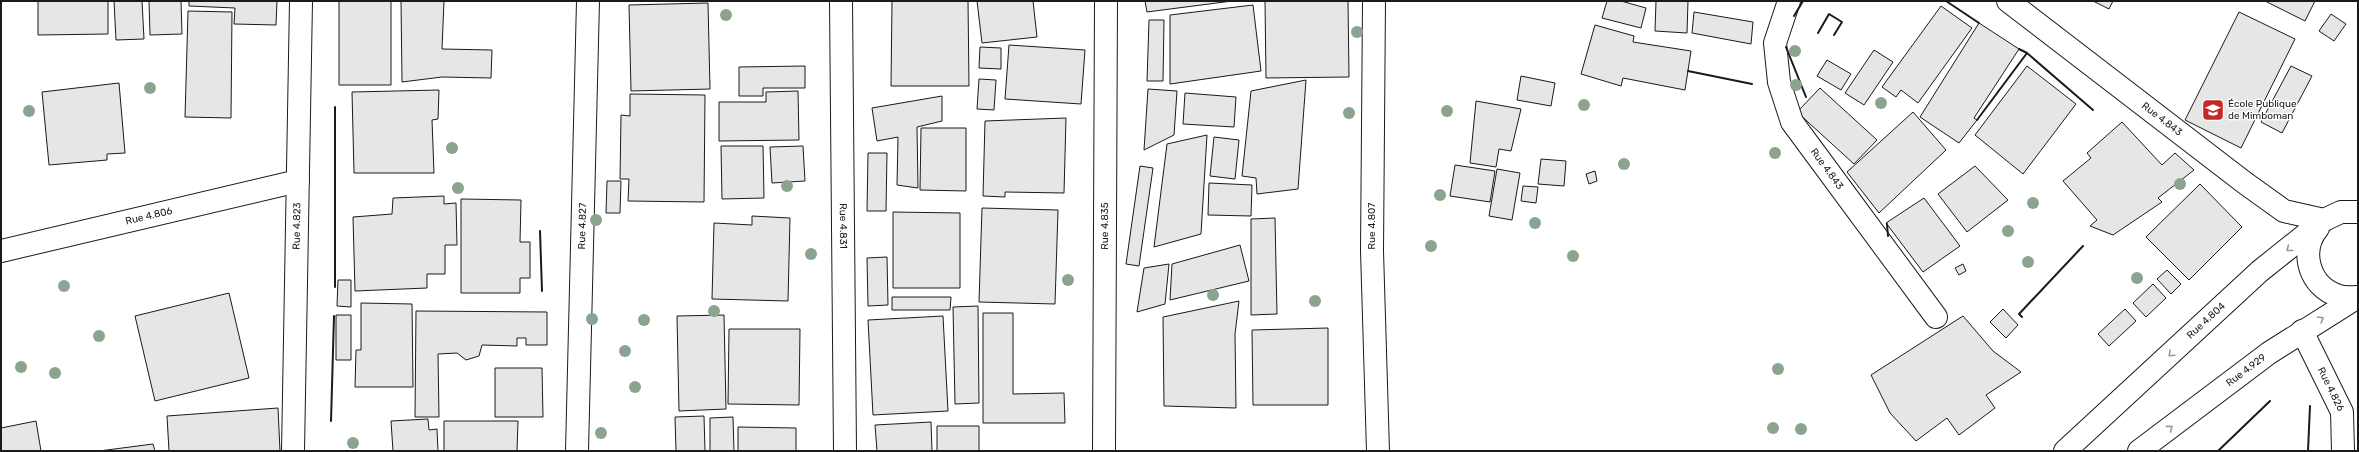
<svg xmlns="http://www.w3.org/2000/svg" width="2359" height="452" viewBox="0 0 2359 452" font-family="Rubik,sans-serif">
<style>
.building{fill:#e6e6e6;stroke:#1a1a1a}
.lines{fill:none;stroke-linecap:round;stroke-linejoin:round}
.minor-casing{stroke:#1a1a1a;stroke-width:24}
.major-casing{stroke:#1a1a1a;stroke-width:24}
.minor{stroke:#fff;stroke-width:22}
.major{stroke:#fff;stroke-width:22}
.wall{stroke:#1a1a1a;stroke-width:2}
.tree{fill:#8aa48f}
.oneway{stroke:#989898}
.labels{text-anchor:middle;dominant-baseline:central;stroke-width:3;stroke-linejoin:round;paint-order:stroke}
.poi-label{font-size:10px;fill:#1a1a1a;stroke:#fff;text-anchor:start}
.street-label{font-size:10px;fill:#1a1a1a;stroke:#fff}
</style>
<rect width="100%" height="100%" fill="#fff"/>
<path class="building" d="M38 1H108V34L38 35Z
M114 1H142L144 39 116 40Z
M149 1H181L182 34 150 35Z
M189 1H277L276 25 234 24 235 8 189 6Z
M339 1H391V85H339Z
M401 1H444L442 49 492 50 491 78 442 77 402 82Z
M892 1H968L969 86H891Z
M977 1H1033L1037 37 982 43Z
M1145 1H1232L1147 12Z
M1265 1H1348L1349 77 1266 78Z
M1607 1H1621L1646 8 1641 28 1602 18Z
M1656 1H1688L1687 33 1655 31Z
M2093 1H2113L2109 9Z
M2265 1H2315L2305 21Z
M708 3 710 89 631 91 629 5Z
M1253 5 1261 71 1170 84V15Z
M1941 6 1972 28 1918 103 1901 90 1896 97 1882 87Z
M188 11 232 12 231 118 185 117Z
M1694 12 1753 22 1751 44 1692 33Z
M2239 12 2295 39 2241 148 2185 120Z
M2331 14 2346 24 2334 41 2319 31Z
M1149 20H1164L1163 81H1147Z
M1979 23 2019 49 1974 118 1977 120 1959 143 1920 117Z
M1595 25 1634 36 1633 42 1691 51 1685 90 1623 78 1621 86 1581 74Z
M1009 45 1085 50 1081 104 1005 99Z
M980 47 1001 48V69L979 68Z
M1874 50 1893 62 1864 105 1845 93Z
M1827 60 1851 74 1841 90 1817 76Z
M805 66V88H763V96H739V67Z
M2027 66 2076 104 2023 174 1975 135Z
M2291 66 2312 76 2282 133 2261 122Z
M1521 76 1555 83 1551 106 1517 100Z
M979 79 996 80 994 110 977 109Z
M1306 80 1298 189 1257 194 1256 178 1242 176 1251 91Z
M119 83 125 153 107 154V160L49 165 42 92Z
M1820 88 1877 140 1854 164 1797 112Z
M1148 89 1177 91 1174 135 1144 150Z
M439 90 438 119 432 120 434 173H354L352 92Z
M798 91 799 140 719 141V102H766V92Z
M1185 93 1236 97 1234 127 1183 124Z
M630 94 705 95 704 202 628 201 629 179H620L621 115 630 116Z
M942 96V121L917 127 918 188 897 185 898 137 877 141 872 108Z
M1476 101 1521 109 1511 151 1499 149 1496 167 1470 163Z
M1913 112 1946 150 1879 213 1847 172Z
M1066 118 1064 193 1005 192V197L983 196 985 121Z
M2122 122 2162 165 2175 153 2194 170 2158 198 2162 202 2113 235 2090 226 2097 220 2063 181 2091 158 2087 153Z
M921 128H966V191L920 190Z
M1207 135 1201 234 1154 247 1167 144Z
M1214 137 1239 140 1235 179 1210 176Z
M721 146H763L764 198 722 199Z
M803 146 805 181 772 183 770 147Z
M868 153H887L886 211H867Z
M1541 159 1566 161 1564 186 1538 184Z
M1455 165 1495 171 1490 202 1450 196Z
M1140 166 1153 168 1139 266 1126 264Z
M1975 166 2008 200 1967 232 1938 194Z
M1497 169 1520 173 1512 220 1489 216Z
M1595 171 1597 181 1589 184 1586 174Z
M607 181H621L620 213H606Z
M1209 183 1252 185 1251 216 1208 215Z
M2200 184 2242 227 2189 280 2146 237Z
M1523 186 1538 187 1536 203 1521 201Z
M444 196V204L456 203 457 245H445V274H427V288L355 291 353 217 392 214 393 198Z
M1924 198 1960 246 1923 272 1886 223Z
M461 199 521 200 520 242H530V278H520V293H461Z
M982 208 1058 210 1055 304 979 302Z
M893 212 960 213V288H893Z
M752 216 790 218 788 301 712 299 714 223 752 225Z
M1275 218 1277 314 1251 315V219Z
M1240 245 1249 281 1170 300 1172 264Z
M887 257 888 305 868 306 867 258Z
M1169 264 1165 304 1137 312 1144 268Z
M1963 264 1966 271 1959 275 1955 268Z
M2167 270 2181 284 2171 294 2157 279Z
M338 280H351V307L337 306Z
M2153 284 2166 298 2146 317 2133 303Z
M229 293 249 378 155 401 135 316Z
M892 297H951L950 310H892Z
M1239 301 1235 334 1236 408 1164 406 1163 317Z
M361 303 412 304 413 387H355L356 350H361Z
M978 306 979 403 955 404 953 307Z
M2003 309 2018 325 2006 338 1990 322Z
M2125 309 2136 321 2109 346 2098 334Z
M416 311 547 312V345H526V338H517V346L482 345 479 356 466 360 457 353 438 354 439 417H415Z
M983 313H1013V394L1064 393 1065 423H983Z
M336 315H351V360H336Z
M724 315 726 409 679 411 677 316Z
M943 316 948 411 873 415 868 320Z
M1963 316 1993 351 2021 372 1986 395 1995 408 1959 435 1947 418 1916 441 1890 413 1871 375Z
M1328 328V405H1253L1252 330Z
M729 329H800L799 405 728 404Z
M495 368H542L543 417H495Z
M278 408 280 451H169L167 416Z
M704 416 705 451H676L675 417Z
M733 417 734 451H710V418Z
M428 419 429 430 437 429 438 451H393L391 421Z
M36 421 41 451H1V428Z
M444 421H518L517 451H444Z
M931 422 932 451H877L875 425Z
M937 426H979V451H937Z
M738 427 796 428V451H738Z
M153 444 155 451H99Z"/>
<g class="lines">
<g class="minor-casing">
<g id="minor">
<path id="s1" d="M841 1 845 451"/>
<path d="M1374 1 1372 251 1378 451"/>
<path id="s2" d="M1789 1 1775 43 1779 82 1792 122 1936 317"/>
<path id="s3" d="M2008 1 2245 183 2284 211 2324 220"/>
<path id="s4" d="M1 251 298 181"/>
<path id="s5" d="M2302 331 2342 412 2343 451"/>
<path id="s6" d="M293 451 301 1"/>
<path id="s7" d="M577 451 588 1"/>
<path id="s8" d="M1104 451 1106 1"/>
</g>
</g>
<g class="major-casing">
<g id="major">
<path d="M2318 228C2299 251 2309 287 2339 296 2345 298 2352 297 2358 297"/>
<path id="s9" d="M2065 451 2260 271 2324 220 2341 212H2358"/>
<path id="s10" d="M2139 451 2269 353 2358 297"/>
</g>
</g>
<use href="#minor" class="minor"/>
<use href="#major" class="major"/>
<path class="wall" d="M1736 1H1774
M1946 1 1979 23
M1794 16 1803 1
M1818 33 1829 14 1842 22 1834 35
M1786 47 1806 97
M2027 53 2093 110
M1688 71 1752 84
M1977 120 2027 53 2019 49
M1887 224 1888 236
M540 231 542 291
M335 287V107
M2022 317 2019 314 2083 246
M331 421 334 316
M2218 451 2270 401
M2308 451 2310 406"/>
</g>
<g class="tree">
<circle cx="726" cy="15" r="6"/>
<circle cx="1357" cy="32" r="6"/>
<circle cx="1795" cy="51" r="6"/>
<circle cx="1796" cy="85" r="6"/>
<circle cx="150" cy="88" r="6"/>
<circle cx="1881" cy="103" r="6"/>
<circle cx="1584" cy="105" r="6"/>
<circle cx="29" cy="111" r="6"/>
<circle cx="1447" cy="111" r="6"/>
<circle cx="1349" cy="113" r="6"/>
<circle cx="452" cy="148" r="6"/>
<circle cx="1775" cy="153" r="6"/>
<circle cx="1624" cy="164" r="6"/>
<circle cx="2180" cy="184" r="6"/>
<circle cx="787" cy="186" r="6"/>
<circle cx="458" cy="188" r="6"/>
<circle cx="1440" cy="195" r="6"/>
<circle cx="2033" cy="203" r="6"/>
<circle cx="596" cy="220" r="6"/>
<circle cx="1535" cy="223" r="6"/>
<circle cx="2008" cy="231" r="6"/>
<circle cx="1431" cy="246" r="6"/>
<circle cx="811" cy="254" r="6"/>
<circle cx="1573" cy="256" r="6"/>
<circle cx="2028" cy="262" r="6"/>
<circle cx="2137" cy="278" r="6"/>
<circle cx="1068" cy="280" r="6"/>
<circle cx="64" cy="286" r="6"/>
<circle cx="1213" cy="295" r="6"/>
<circle cx="1315" cy="301" r="6"/>
<circle cx="714" cy="311" r="6"/>
<circle cx="592" cy="319" r="6"/>
<circle cx="644" cy="320" r="6"/>
<circle cx="99" cy="336" r="6"/>
<circle cx="625" cy="351" r="6"/>
<circle cx="21" cy="367" r="6"/>
<circle cx="1778" cy="369" r="6"/>
<circle cx="55" cy="373" r="6"/>
<circle cx="635" cy="387" r="6"/>
<circle cx="1773" cy="428" r="6"/>
<circle cx="1801" cy="429" r="6"/>
<circle cx="601" cy="433" r="6"/>
<circle cx="353" cy="443" r="6"/>
</g>
<defs><path id="oneway-chevron" d="M-2-3.5L2.5 0L-2 3.5" fill="none" stroke-width="1.6" stroke-linecap="round" stroke-linejoin="round"/></defs>
<g class="oneway">
<use href="#oneway-chevron" transform="translate(2289 249) rotate(142)"/>
<use href="#oneway-chevron" transform="translate(2321 319) rotate(-31)"/>
<use href="#oneway-chevron" transform="translate(2171 354) rotate(137)"/>
<use href="#oneway-chevron" transform="translate(2170 428) rotate(-37)"/>
</g>
<defs>
<g id="school-square" transform="scale(1.15)"><rect x="-9" y="-9" width="18" height="18" rx="4" fill="#c62828" stroke="#fff"/><path d="M0-5L7-2L0 1L-7-2ZM-4 1L0 2.5L4 1V4Q0 6-4 4Z" fill="#fff"/></g>
</defs>
<g fill-rule="evenodd">
<use href="#school-square" x="2213" y="110"/>
</g>
<g class="labels">
<g class="poi-label">
<text x="2228" y="104">École Publique<tspan x="2228" dy="12">de Mimboman</tspan></text>
</g>
<g class="street-label">
<text stroke="none"><textPath href="#s3" startOffset="194">Rue 4.843</textPath></text>
<text stroke="none"><textPath href="#s2" startOffset="184">Rue 4.843</textPath></text>
<text stroke="none"><textPath href="#s4" startOffset="152">Rue 4.806</textPath></text>
<text stroke="none"><textPath href="#s6" startOffset="225">Rue 4.823</textPath></text>
<text stroke="none"><textPath href="#s7" startOffset="225">Rue 4.827</textPath></text>
<text stroke="none"><textPath href="#s1" startOffset="225">Rue 4.831</textPath></text>
<text stroke="none"><textPath href="#s8" startOffset="225">Rue 4.835</textPath></text>
<text transform="translate(1372 226) rotate(-90)">Rue 4.807</text>
<text stroke="none"><textPath href="#s9" startOffset="192">Rue 4.804</textPath></text>
<text stroke="none"><textPath href="#s10" startOffset="134">Rue 4.929</textPath></text>
<text stroke="none"><textPath href="#s5" startOffset="65">Rue 4.826</textPath></text>
</g>
</g>
<rect width="2359" height="452" fill="none" stroke="#1a1a1a" stroke-width="4"/>
</svg>
